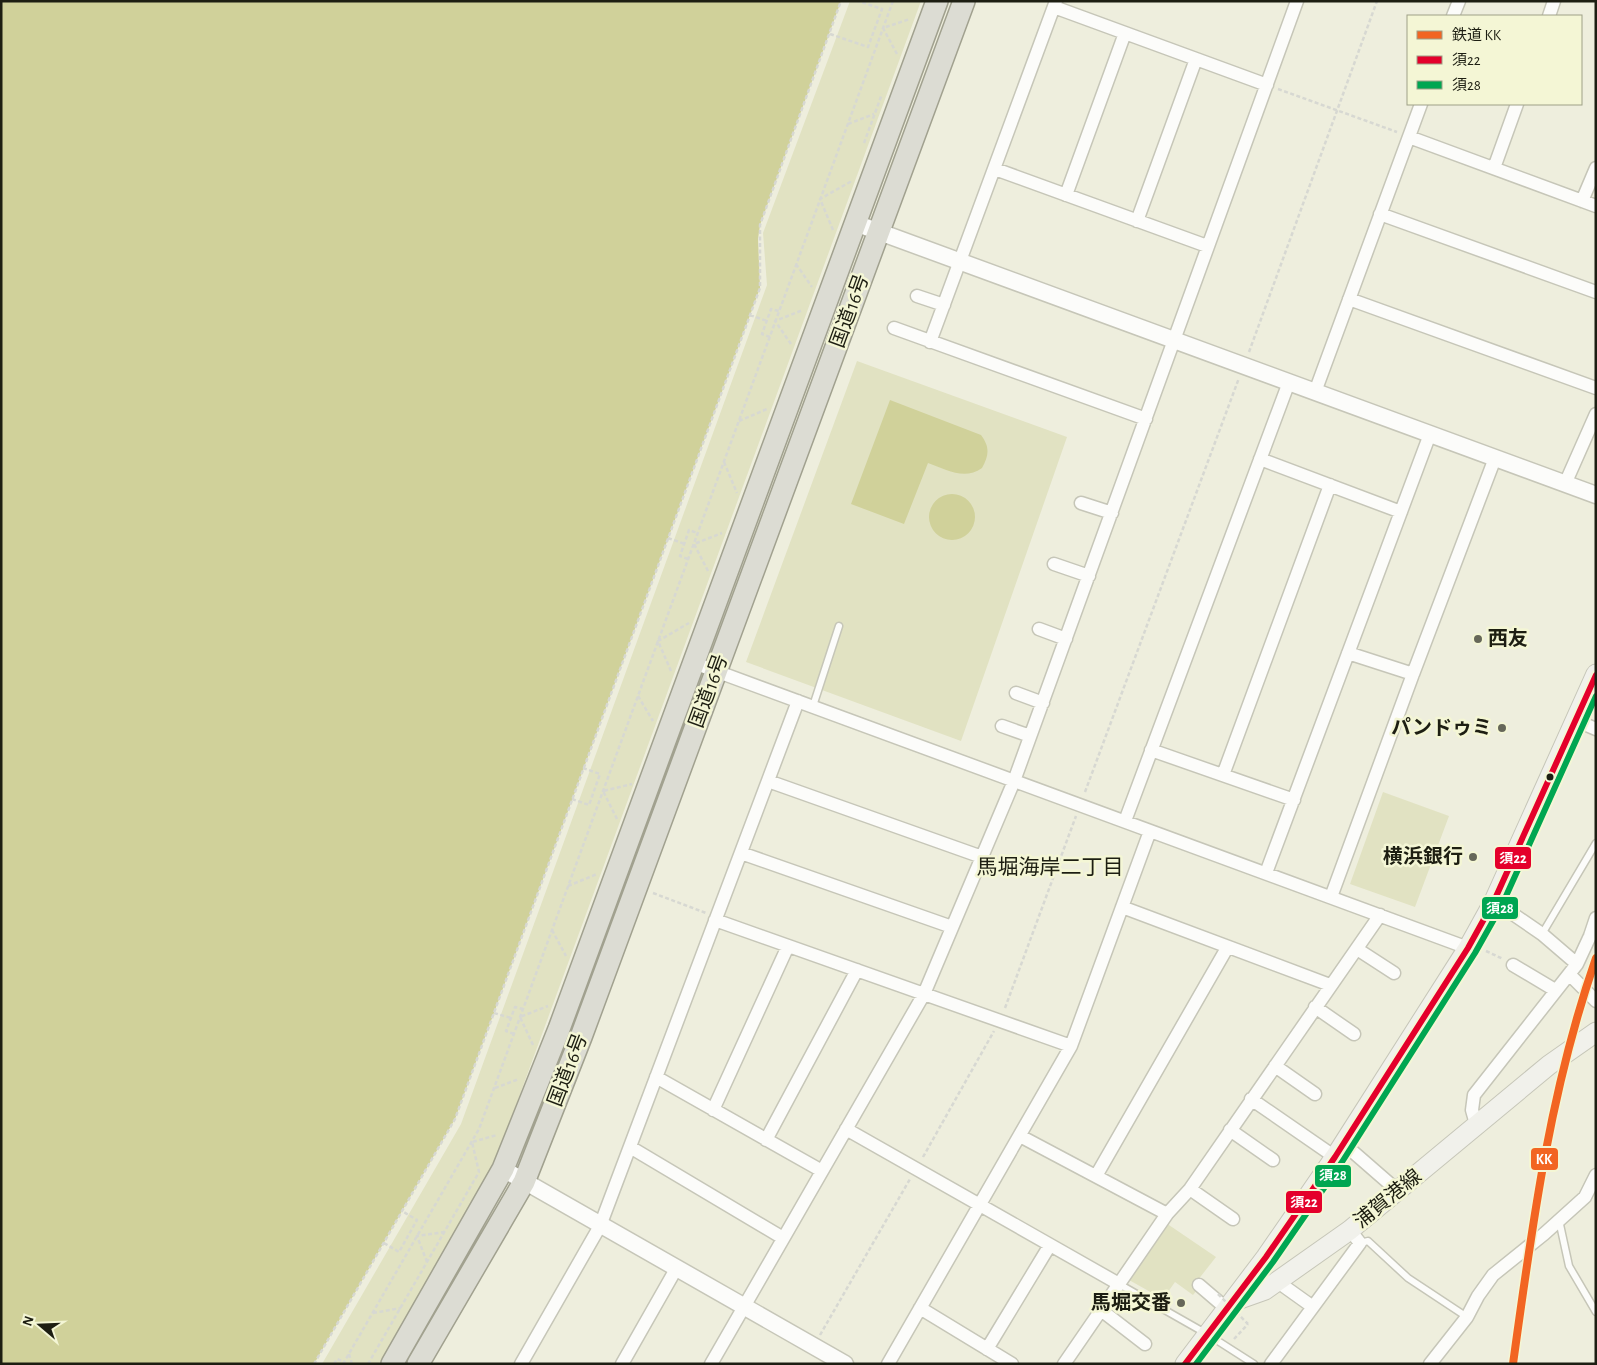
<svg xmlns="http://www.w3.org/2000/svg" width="1597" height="1365" viewBox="0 0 1597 1365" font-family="'Alegreya Sans','Noto Sans JP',sans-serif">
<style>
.green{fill:#e1e2c2}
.water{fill:#d0d19a}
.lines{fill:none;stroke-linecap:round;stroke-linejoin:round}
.service-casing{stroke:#c6c6b8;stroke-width:9}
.minor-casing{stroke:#c6c6b8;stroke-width:15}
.tertiary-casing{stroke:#c6c6b8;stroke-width:19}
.secondary-casing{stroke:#c6c6b8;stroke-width:21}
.trunk-casing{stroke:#a1a18f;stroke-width:24}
.path{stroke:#d7d8d2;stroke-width:2.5;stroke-dasharray:4 2.5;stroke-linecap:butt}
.service{stroke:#fcfcfa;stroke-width:6}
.minor{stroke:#fcfcfa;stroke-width:12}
.tertiary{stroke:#fcfcfa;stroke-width:16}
.secondary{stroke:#f1f1eb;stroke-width:19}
.trunk{stroke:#dcdcd3;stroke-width:21}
.path-bridge{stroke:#d7d8d2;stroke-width:2.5;stroke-dasharray:4 2.5;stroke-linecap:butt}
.bus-1-casing{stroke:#f4f6d5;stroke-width:10}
.bus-2-casing{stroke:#f4f6d5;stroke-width:10}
.bus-1{stroke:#e4002b;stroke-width:6}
.bus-2{stroke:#00a651;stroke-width:6}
.rail-1-casing{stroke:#f4f6d5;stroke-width:11}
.rail-1{stroke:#f26522;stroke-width:8}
.poi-dot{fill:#666759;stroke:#f4f6d5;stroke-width:2}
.bus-dot{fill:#1d1e12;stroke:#f4f6d5;stroke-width:2}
.labels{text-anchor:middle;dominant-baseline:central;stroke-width:5;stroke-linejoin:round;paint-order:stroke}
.street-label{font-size:20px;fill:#1d1e12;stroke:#f4f6d5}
.poi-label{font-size:20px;font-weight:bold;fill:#1d1e12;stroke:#f4f6d5;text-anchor:end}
.neighbourhood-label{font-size:21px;fill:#1d1e12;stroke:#f4f6d5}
.line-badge{stroke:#f4f6d5;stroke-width:2}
.badge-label{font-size:14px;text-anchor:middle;font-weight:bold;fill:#fff}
</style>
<rect width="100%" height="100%" fill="#eed"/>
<path class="green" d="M850 1H921L494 1165 379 1364H322L461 1124 767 285 763 233Z
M857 361 1067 437 961 741 746 662Z
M1383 792 1449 816 1415 907 1350 884Z
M1166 1223 1216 1257 1194 1285 1197 1290 1193 1295 1175 1282 1163 1299 1129 1280Z"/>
<path class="water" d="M1 1H841L760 225 758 239 760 288 455 1119 314 1364H1Z
M890 400 981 435C990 447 989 455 982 468 964 481 946 469 928 463L904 524 851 504Z
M929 517a23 23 0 1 1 46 0a23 23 0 1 1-46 0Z"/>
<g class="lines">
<g class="service-casing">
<path id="service" d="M813 706 839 626
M1542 934 1596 843
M1559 1220 1569 1266 1596 1312
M1360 1243 1368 1241 1408 1278 1467 1317
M1119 1284 1207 1334 1254 1364"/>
</g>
<g class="minor-casing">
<path id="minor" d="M1054 7 1267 85
M1453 16 1459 1
M1549 16 1554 1
M1409 137 1596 206
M1494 168 1517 104
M995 169 1207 246
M1066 195 1125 33
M1582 201 1596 168
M1380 214 1596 292
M1137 221 1196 59
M917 296 944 305
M1349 299 1596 388
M894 328 1146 419
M930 342 1056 1
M1315 392 1421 104
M1260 459 1401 512
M1565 484 1596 414
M1081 503 1112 513
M1054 564 1089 576
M1039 629 1066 639
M694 663 1468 948
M1413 674 1495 458
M1016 693 1043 703
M1575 720 1596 729
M1002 726 1030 736
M1151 750 1294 800
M1223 775 1330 485
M768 781 982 857
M1125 821 1289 382
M741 853 952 927
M1266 873 1430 434
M1331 897 1413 674 1348 653
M1494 901 1542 934 1577 964
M1122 907 1330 985
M715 920 1071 1046
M1357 949 1394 973
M1513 965 1555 990
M1569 974 1596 1001
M1315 1007 1354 1034
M1275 1066 1315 1094
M656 1077 822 1171
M1251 1099 1335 1157
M713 1110 788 946
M1476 1124 1472 1110 1474 1095 1577 964 1590 936 1596 918
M846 1129 1119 1284
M1230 1130 1273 1160
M1020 1136 1167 1214
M766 1140 857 970
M1344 1144 1398 1191
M630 1147 783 1238
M1096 1176 1227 948
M1190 1189 1233 1219
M1278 1282 1313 1307
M1199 1285 1227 1309
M920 1308 1012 1364
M1101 1310 1145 1344
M987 1349 1050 1245
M521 1364 600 1226 798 701
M622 1364 676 1269
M711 1364 924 994 1014 781 1297 1
M888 1364 1071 1046 1150 831
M1064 1364 1167 1214 1190 1189 1380 915
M1271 1364 1360 1243 1350 1230
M1430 1364 1467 1317 1478 1296 1493 1275 1544 1234 1585 1197 1596 1175"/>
</g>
<g class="tertiary-casing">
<path id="tertiary" d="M855 223 1596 495
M503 1169 845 1364"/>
</g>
<g class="secondary-casing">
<path id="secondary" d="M1234 1301 1265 1290 1350 1230 1549 1065 1596 1032
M1185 1364 1266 1257 1335 1157 1468 948 1494 901 1596 674"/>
</g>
<g class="trunk-casing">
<path id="trunk" d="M392 1364 503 1169 559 1029 937 1
M418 1364 524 1182 581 1037 964 1"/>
</g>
<path class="path" d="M830 34 868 47 882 9 858 1
M897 54 883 28 910 19
M1278 89 1397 132
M848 124 874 114
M864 143 882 94
M833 230 820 199 850 182 851 179
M796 264 812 287
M750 315 767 321
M770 337 762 334 771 309 779 311
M791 344 775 321 803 310
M1249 352 1377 1
M739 421 767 409
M724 462 737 493
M668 538 685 544
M688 559 680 556 689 530 697 533
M708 571 694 544 722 533
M671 671 658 641 689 623
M638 696 653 721
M1085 792 1239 378
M572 799 589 805 600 774 583 768
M617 819 603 791 632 784
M568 886 597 874
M653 893 706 913
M552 930 566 956
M1486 951 1503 959
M1005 1008 1076 816
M494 1013 511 1018
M514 1034 506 1031 515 1007 523 1009
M533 1045 520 1017 548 1006
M495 1088 519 1079
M923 1157 994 1031
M384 1243 399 1252 417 1220 402 1211
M427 1262 417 1236 445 1232
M373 1313 401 1308
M820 1335 910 1179
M1234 1339 1248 1324
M349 1354 352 1364
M314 1364 455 1119 760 288V225L841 1
M334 1364 337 1359 344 1362
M343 1364 479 1129 893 1
M368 1364 479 1172 472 1142 497 1135"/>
<use href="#service" class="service"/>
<use href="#minor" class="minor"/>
<use href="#tertiary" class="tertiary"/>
<use href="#secondary" class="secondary"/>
<use href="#trunk" class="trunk"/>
<path class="path-bridge" d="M1218 1294 1248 1324"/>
<g class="bus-1-casing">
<path id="bus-1" d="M1185 1364 1266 1257 1335 1157 1468 948 1494 901 1596 675"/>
</g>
<g class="bus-2-casing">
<path id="bus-2" d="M1196 1364 1273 1262 1342 1162 1475 953 1502 905 1596 696"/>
</g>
<use href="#bus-1" class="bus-1"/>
<use href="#bus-2" class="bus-2"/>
<g class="rail-1-casing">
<path id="rail-1" d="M1513 1364C1532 1226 1550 1090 1596 958"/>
</g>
<use href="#rail-1" class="rail-1"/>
</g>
<g class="poi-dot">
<circle cx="1478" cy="639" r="5"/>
<circle cx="1502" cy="728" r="5"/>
<circle cx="1473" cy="857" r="5"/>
<circle cx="1181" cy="1303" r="5"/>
</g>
<circle class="bus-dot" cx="1550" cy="777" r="4.5"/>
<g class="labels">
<g class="street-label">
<text transform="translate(850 311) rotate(-70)">国道16号</text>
<text transform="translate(709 691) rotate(-70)">国道16号</text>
<text transform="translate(568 1070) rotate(-69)">国道16号</text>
<text transform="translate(1388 1199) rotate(-39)">浦賀港線</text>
</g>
<g class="poi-label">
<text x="1488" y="639" text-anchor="start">西友</text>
<text x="1492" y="728">パンドゥミ</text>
<text x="1463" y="857">横浜銀行</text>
<text x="1171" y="1303">馬堀交番</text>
</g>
<g class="neighbourhood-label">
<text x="1050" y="867">馬堀海岸二丁目</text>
</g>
</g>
<g class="line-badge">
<rect x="1494" y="846" width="38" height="24" rx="5" fill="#e4002b"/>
<rect x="1481" y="896" width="38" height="24" rx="5" fill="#00a651"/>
<rect x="1530" y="1147" width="29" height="24" rx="5" fill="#f26522"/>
<rect x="1314" y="1164" width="38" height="24" rx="5" fill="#00a651"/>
<rect x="1285" y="1190" width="38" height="24" rx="5" fill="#e4002b"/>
</g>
<g class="badge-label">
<text x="1513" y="863">須22</text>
<text x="1500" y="913">須28</text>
<text x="1544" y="1164">KK</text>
<text x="1333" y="1180">須28</text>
<text x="1304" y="1207">須22</text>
</g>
<rect width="1597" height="1365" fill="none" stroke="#1d1e12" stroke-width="5"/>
<rect x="1407" y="15" width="175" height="90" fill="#f4f6d5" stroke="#9ea087"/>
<rect x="1417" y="31" width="25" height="8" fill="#f26522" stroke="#9ea087"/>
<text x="1452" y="40" font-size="15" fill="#1d1e12">鉄道 KK</text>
<rect x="1417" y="56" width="25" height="8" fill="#e4002b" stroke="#9ea087"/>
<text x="1452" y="65" font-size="15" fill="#1d1e12">須22</text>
<rect x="1417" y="81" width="25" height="8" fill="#00a651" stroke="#9ea087"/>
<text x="1452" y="90" font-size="15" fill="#1d1e12">須28</text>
<g transform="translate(40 1325) rotate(289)" stroke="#f4f6d5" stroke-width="4" paint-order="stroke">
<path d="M0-4L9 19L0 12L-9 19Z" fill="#1d1e12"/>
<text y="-8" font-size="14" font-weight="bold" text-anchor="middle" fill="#1d1e12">N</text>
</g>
</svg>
